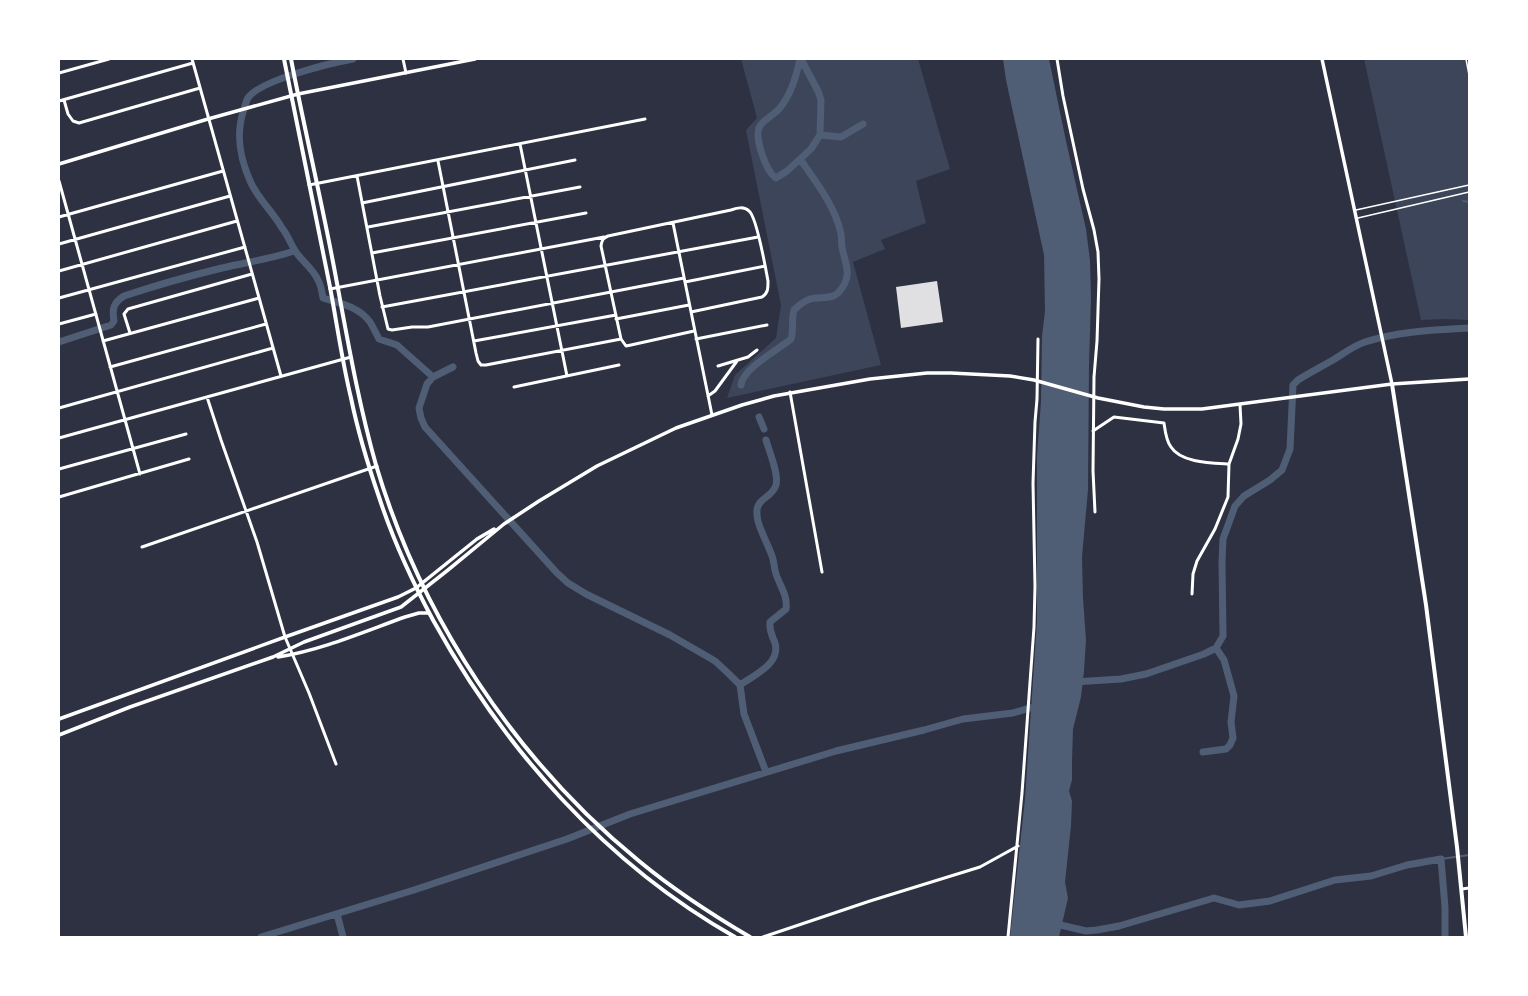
<svg xmlns="http://www.w3.org/2000/svg" width="1528" height="996" viewBox="0 0 1528 996" font-family="Rubik,sans-serif">
<style>
.green{fill:#3c4559}
.water{fill:#4f5d75}
.lines{fill:none;stroke-linecap:round;stroke-linejoin:round}
.stream{stroke:#4f5d75;stroke-width:2}
.canal{stroke:#4f5d75;stroke-width:7}
.building{fill:#e0e0e3}
.service{stroke:#fff;stroke-width:1.5}
.minor{stroke:#fff;stroke-width:3}
.tertiary{stroke:#fff;stroke-width:3.5}
.secondary{stroke:#fff;stroke-width:4}
</style>
<rect width="100%" height="100%" fill="#2d3142"/>
<path class="green" d="M741 59H918L950 169 916 181 926 223 881 240 885 249 853 262 881 365 727 398 735 375 776 338 781 305 746 130 757 118Z
M1364 59H1469V320L1446 319 1421 320Z"/>
<path class="water" d="M1003 59H1049L1066 141 1086 229 1090 260 1091 298 1089 365 1088 490 1082 557 1083 598 1086 640 1084 671 1081 697 1073 729 1072 761V780L1069 791 1072 801 1071 826 1065 882 1068 898 1059 937H1010L1025 799 1037 621V456L1041 401 1042 336 1045 311 1044 255 1006 80Z"/>
<g class="lines">
<path class="stream" d="M1463 201 1469 202
M1441 859 1469 855"/>
<path class="canal" d="M353 59C331 63 260 80 248 98 246 101 245 106 244 109 235 135 240 159 251 183 259 200 273 212 282 228 287 234 290 242 294 249 300 260 313 268 318 280 321 285 322 292 323 298 340 303 359 307 370 322 373 327 376 333 379 339L397 345 433 377
M800 59C796 77 791 95 779 109 773 116 762 120 759 128 755 139 766 172 776 178L787 171 811 149 820 135 821 100 818 91 801 59
M820 135 841 137 863 124
M59 342 111 325 114 321C112 309 113 303 124 296 157 285 189 276 222 268 247 262 271 259 294 251
M453 367 433 377 427 384 419 408 421 418 425 427 557 573 568 583 586 594 670 635 715 661 729 674 740 685 744 714 766 772
M741 385C743 368 778 350 791 339 794 330 791 320 794 310 800 304 806 299 815 298 822 297 832 299 838 293 854 276 845 264 842 247 841 243 842 238 841 234 835 206 816 182 800 159
M759 417 764 429
M1074 682 1121 679 1146 674 1204 654 1216 648 1223 636 1222 562 1223 539 1235 506 1244 496 1270 480 1282 470 1290 449 1293 385 1298 380C1309 373 1321 367 1333 360 1343 354 1353 346 1365 342 1399 331 1434 330 1469 328
M740 685C754 675 781 664 775 643 772 635 769 631 770 622L786 609C788 596 780 586 776 574 774 568 774 561 772 556 768 544 761 533 758 521 752 496 771 501 776 485 779 474 769 451 766 440
M1203 752 1226 749 1230 745 1233 738 1231 722 1234 696 1224 660 1216 648
M337 914 343 937
M1052 923 1086 931 1097 930 1119 926 1214 898 1239 905 1270 901 1335 880 1371 876 1407 865 1441 859 1445 907V937
M261 937 414 890 567 839 630 814 836 751 924 730 963 719 1013 713 1040 705"/>
</g>
<path class="building" d="M937 281 943 322 901 328 896 287Z"/>
<g class="lines">
<path class="service" d="M1466 59 1469 75
M1356 210 1469 185
M1358 218 1469 192"/>
<path class="minor" d="M192 59 281 376
M403 59 406 73
M1057 59 1063 96 1083 189 1094 230 1098 252 1099 279 1097 341 1094 377 1093 471 1095 512
M59 73 109 59
M64 100 68 114 73 121 79 123 200 88
M59 101 193 63
M520 144 567 376
M438 161 476 353 478 361 481 365H486L621 339
M357 176 380 296 388 329 392 330 412 327H428L684 278
M59 181 140 474
M309 185 645 119
M362 203 575 160
M59 217 223 171
M673 223 712 415
M368 227 580 187
M59 244 230 196
M372 253 586 213
M59 271 237 221
M685 282 765 266
M330 289 604 237
M59 298 245 247
M382 307 758 237
M691 312 762 297C768 293 768 289 768 281 766 270 756 216 749 211 744 206 737 208 731 210L608 236C603 238 602 240 601 246L621 339 626 346 631 345 694 331
M616 319 689 305
M59 324 96 314
M130 333 124 314 128 309 252 274
M696 339 767 325
M103 341 259 298
M474 341 616 315
M718 366 748 357 757 350
M110 367 266 324
M514 387 619 365
M790 392 822 572
M708 396 715 391 737 361
M207 397 221 440 257 542 285 637 309 693 336 764
M59 408 273 348
M1093 431 1114 417 1164 423C1165 430 1166 441 1171 447 1181 463 1212 463 1229 464
M59 438 351 357
M59 469 186 434
M59 497 189 459
M142 547 377 466
M1192 594 1193 574 1197 561 1215 529 1228 497 1229 464 1238 439 1241 424 1240 405
M1462 889 1469 888
M763 937 870 901 980 867 1018 846
M1008 937 1022 793 1034 627 1035 586 1033 483 1035 422 1037 399 1038 339"/>
<path class="tertiary" d="M1322 59 1392 384
M59 164 208 119 298 94 475 59
M278 657C322 650 363 632 405 617L419 613H429
M59 719 285 637 398 597 416 588 477 539 494 529
M59 735 130 707 273 657 304 642 401 607 448 570 504 524 539 501 597 466 676 428 742 405 774 396 870 379 927 373H951L1010 376 1034 380 1098 398 1144 407 1164 409H1202L1392 384 1469 379"/>
<path class="secondary" d="M284 59C299 135 315 211 330 287 337 324 342 361 351 398 358 432 368 465 379 497 393 540 412 581 433 620 504 749 606 864 735 937
M291 59C304 127 320 194 333 262 346 330 357 398 376 465 421 617 516 761 639 861 674 890 711 914 750 937
M1392 384 1426 605 1457 847 1466 937"/>
</g>
<rect width="1528" height="996" fill="none" stroke="#ffffff" stroke-width="120"/>
</svg>
